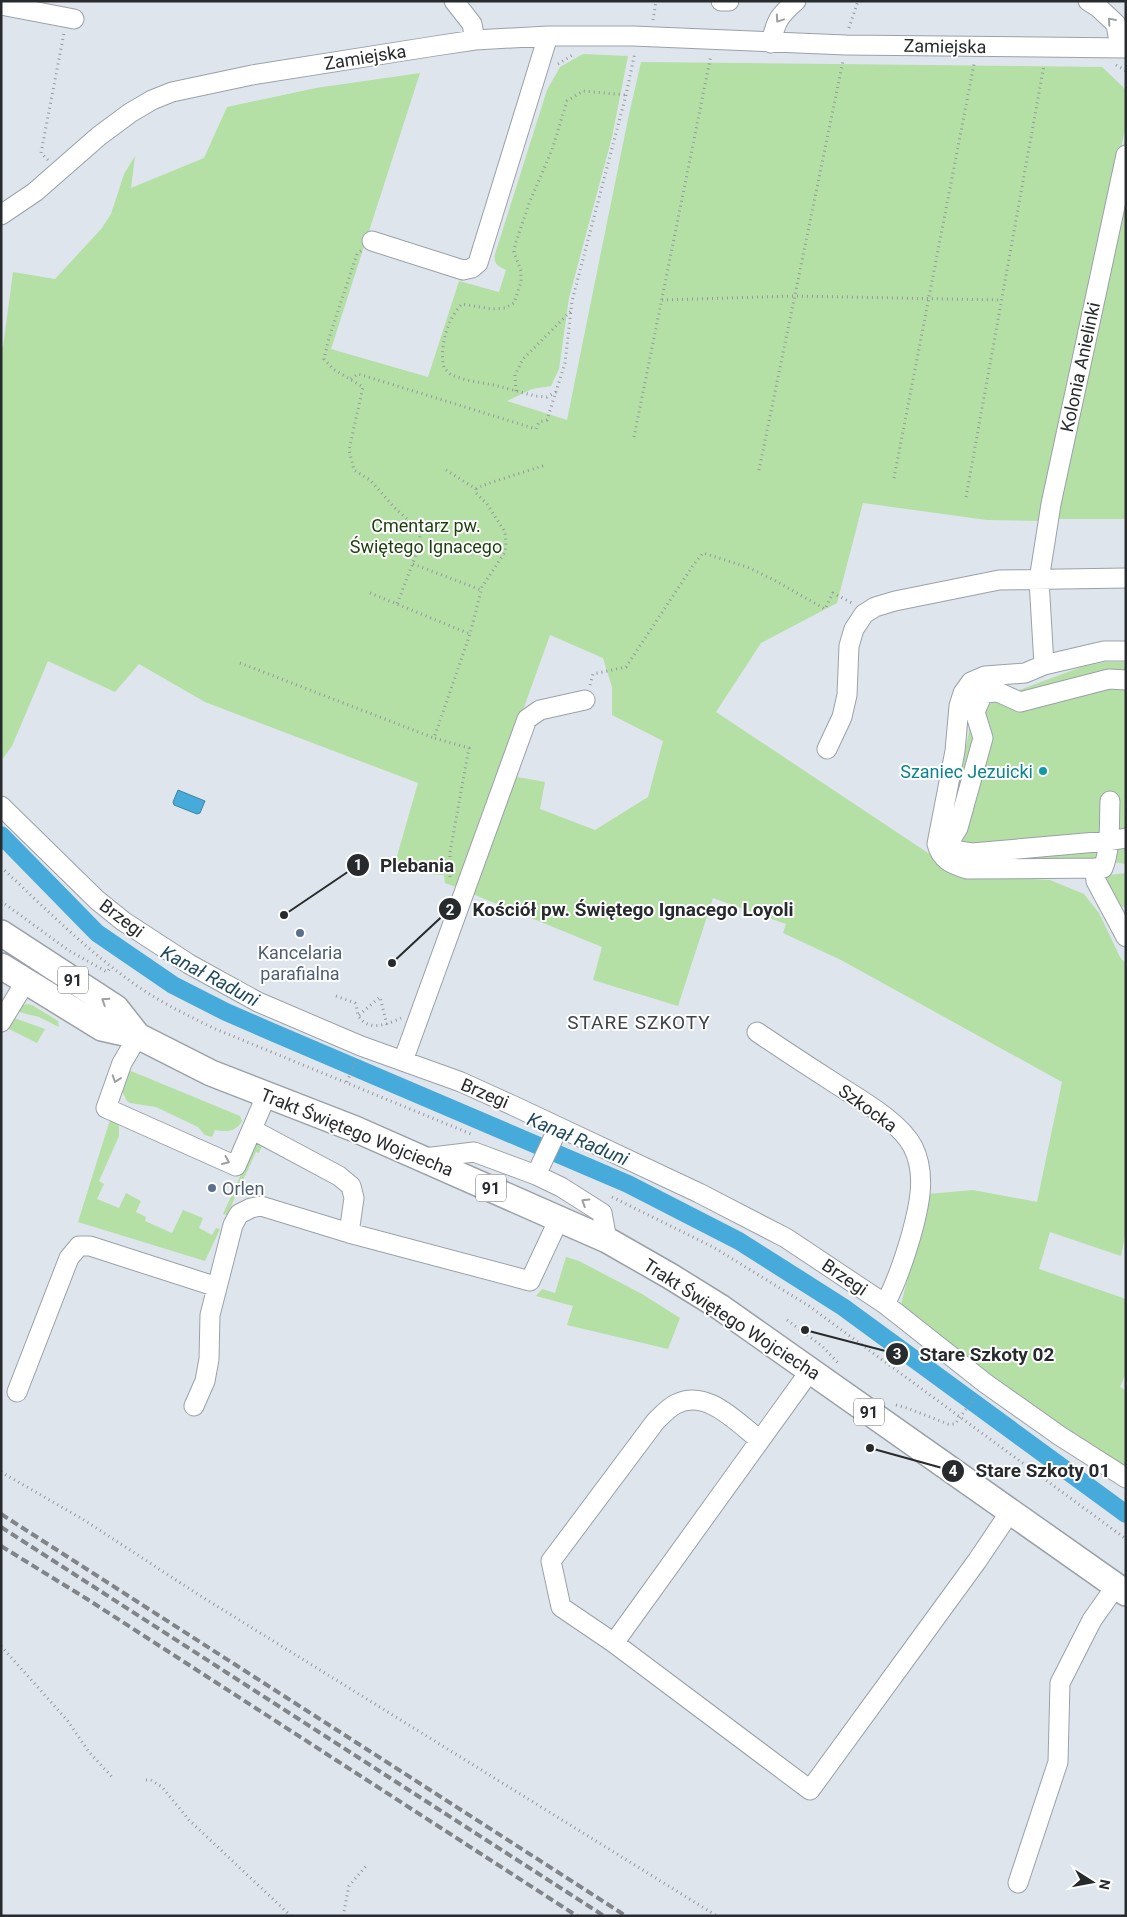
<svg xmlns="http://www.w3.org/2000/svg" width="1127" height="1917" viewBox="0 0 1127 1917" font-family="Roboto,sans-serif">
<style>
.green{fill:#b4dfa5}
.water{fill:#46abda;stroke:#3d85a6}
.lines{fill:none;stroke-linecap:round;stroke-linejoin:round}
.canal{stroke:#46abda;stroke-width:18}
.minor-casing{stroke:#9ba1a8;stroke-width:21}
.major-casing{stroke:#9ba1a8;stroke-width:28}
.path{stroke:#94999e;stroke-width:3;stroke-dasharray:1 4;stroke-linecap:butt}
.minor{stroke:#fff;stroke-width:19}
.major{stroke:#fff;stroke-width:25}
.rail{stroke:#81858a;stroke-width:4;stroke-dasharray:8 4;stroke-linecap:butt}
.oneway{stroke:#9ea0a0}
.culture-dot{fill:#0f9aa8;stroke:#fff;stroke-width:2}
.service-dot{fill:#5c6f8a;stroke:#fff;stroke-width:2}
.labels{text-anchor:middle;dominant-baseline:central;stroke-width:4;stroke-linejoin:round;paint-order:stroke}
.shield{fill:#fff;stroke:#686b6c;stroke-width:1}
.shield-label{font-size:16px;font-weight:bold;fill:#282b2d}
.street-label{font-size:18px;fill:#282b2d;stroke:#fff}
.park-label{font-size:18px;fill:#1c3f0d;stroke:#fff}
.culture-label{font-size:18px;fill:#0d838f;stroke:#fff;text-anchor:end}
.service-label{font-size:18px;fill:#4e5e75;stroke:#fff}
.water-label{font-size:19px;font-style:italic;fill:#1e485d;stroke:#fff}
.neighbourhood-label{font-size:19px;letter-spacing:1px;fill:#3f4449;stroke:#fff}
.leader{fill:none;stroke:#282b2d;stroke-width:2}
.callout-dot{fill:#282b2d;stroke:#fff;stroke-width:2}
.mark-label{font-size:15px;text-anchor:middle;font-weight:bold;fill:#fff}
.callout-label{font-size:19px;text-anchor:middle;font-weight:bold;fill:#282b2d;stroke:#fff;stroke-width:4;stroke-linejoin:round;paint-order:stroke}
</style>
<rect width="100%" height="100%" fill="#dfe5ec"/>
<path class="green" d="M583 54 628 56 612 137 569 298 559 369 551 386 532 389 507 401 567 420 628 119 641 62 1102 67 1123 87 1126 92V125L1040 521 987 520 863 503 837 603 761 643 716 712 931 855 945 871 969 876 1050 880 1084 894 1099 913 1120 957 1126 964V1230L1121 1256 1050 1232 1039 1269 1126 1299V1373L1120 1387 1126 1390V1472L900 1309 928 1194 973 1190 1037 1202 1062 1082 841 960 783 933 786 924 713 898 678 1006 593 980 602 947 470 893 512 776 545 782 540 809 595 830 648 797 663 741 612 715V687L603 658 550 635 459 888 445 883 444 875 430 874 395 863 418 783 205 702 139 664 115 692 48 661 12 746 1 761V347H3L13 272 55 279 102 228 111 214 124 174 135 156 131 188 204 158 227 107 316 88 420 73 331 349 428 377 459 281 499 292 506 270C498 266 493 264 495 254L547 90 560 67Z
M1126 187V519H1055Z
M1106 662H1126V864L1094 859 968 863 948 834 969 732 968 709 1084 666Z
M1126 873V907H1118L1102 876Z
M27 1004 32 1005 58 1021 59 1027 39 1017 19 1012 21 1006Z
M14 1018 45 1029 37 1043 7 1028Z
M126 1069 240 1116 242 1121C236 1132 226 1132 215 1130L212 1137 205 1135 198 1127 156 1107 130 1103 127 1101 121 1089Z
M111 1120 116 1122 119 1126V1136L99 1181 104 1184 97 1199 119 1208 126 1193 141 1201 136 1212 146 1217 145 1221 172 1233 183 1210 203 1218 199 1228 212 1235 216 1228 220 1229 205 1261 78 1222 109 1123Z
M257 1139 263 1143 259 1153 256 1152 227 1215 223 1214Z
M566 1257 579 1261 642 1294 680 1318 668 1349 567 1325 573 1306 536 1296 542 1289 555 1293Z"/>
<path class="water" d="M178 790 205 801 200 813 197 814 174 805 173 802Z"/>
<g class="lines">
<path class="canal" d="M1 835 97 933 173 985 226 1012 272 1032 628 1184 739 1241 843 1307 1126 1514"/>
<g class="minor-casing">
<path id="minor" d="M454 1 472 24 475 40
M721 1H729
M1088 1 1099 8 1116 24 1120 48
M1 5 74 19
M771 43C776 20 779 16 796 1
M1 215 35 192 99 136 130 113 152 100 172 92 252 75 435 46 475 40 548 36H633L846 45 1126 48
M372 241 463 270 472 268 478 263 548 36
M1044 665 1104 651H1126
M1126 680 1109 679 1020 702 998 692 983 693 975 712 983 738 958 828 948 844 959 851 972 853 1108 841 1126 838
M827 749 842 717 847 695 849 646 854 629 864 614 875 607 895 601 999 580 1126 578
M1110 801C1109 823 1111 848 1103 868L967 869C952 864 941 860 937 844L955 751 959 706 963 693 971 682 985 676 1025 673 1044 665 1039 580 1051 504 1126 155
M1 806 97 900 123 921 189 964 258 1002 361 1046 461 1082 514 1106 699 1193 786 1238 885 1304 985 1383 1060 1436 1126 1478
M1095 868 1096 881 1126 937
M1 1022 26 981
M757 1032C782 1049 808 1066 833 1082 857 1098 900 1121 913 1147 927 1175 919 1207 911 1236 904 1260 897 1282 885 1304
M138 1036 122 1063 106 1108 236 1166 267 1094
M403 1061 527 719 540 710 585 700
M253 1130 339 1176 351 1186 354 1198 349 1233
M424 1158 474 1152 536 1175 561 1187 602 1213 607 1240
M536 1175 558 1128
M17 1392 69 1258 79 1246H90L217 1287
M194 1406 205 1381 209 1359 210 1315 233 1225 239 1214 251 1208 261 1206 349 1233 530 1281 559 1219
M760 1440C737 1423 707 1388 676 1404 668 1408 661 1416 655 1422L551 1561 561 1607 614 1643 810 1790 977 1561 1010 1512
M614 1643 810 1371
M1018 1883 1058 1762 1060 1683 1092 1620 1116 1586"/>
</g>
<g class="major-casing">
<path id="major" d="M1 933 116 1008 138 1036
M1 966 102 1028 138 1036 211 1073 355 1129 559 1219 607 1240 670 1276 720 1307 1126 1593"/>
</g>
<path class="path" d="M653 20 656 1
M849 28 858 1
M558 64 574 54
M1116 65 1126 71
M48 160 41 153 64 33
M361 251 357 254 329 338 324 359 333 369 363 387 349 450 354 470 370 480 394 507 421 532 416 555 397 604
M662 300 794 296 1000 300
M351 379 358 374 365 376 536 429 539 422 547 420 565 363 572 301 626 95 635 52
M516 391 515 375 523 359 571 311
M556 392 547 397 535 396 494 385 466 380 451 375 444 368C439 348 447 319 462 304L492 309 505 308 514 303 521 282V271L514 252 515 245 530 201 552 150 567 101 583 91 626 95
M634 437 711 55
M446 470 476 489V493L487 504 505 532 506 543 505 552 482 587 470 634 434 738 469 748 450 852V878
M759 470 843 61
M894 478 974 64
M476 489C482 484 532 470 545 465
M966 497 1044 65
M413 564 481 590
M370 593 470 634
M240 663 434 738
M590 685 593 674 626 667 694 564 703 553 747 567 774 580 825 609 833 593 852 603
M1 867C44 907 85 949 133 983 158 1001 185 1014 213 1028L471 1134
M1 901 68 950 107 972 111 967
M336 996 355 1003C357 1007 357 1011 358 1015 368 1033 388 1024 401 1018
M359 1015 380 997 387 1025
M347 1082 355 1062
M612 1197 713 1247 809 1306 1126 1539
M787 1320 822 1346 840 1365
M896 1405 907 1408 948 1424H955L975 1397
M1 1472 84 1520 199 1595 717 1916
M1 1646 67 1720 89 1752 114 1779
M146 1780H151L162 1787 189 1820 291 1916
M343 1916 349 1886 366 1866"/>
<use href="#minor" class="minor"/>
<use href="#major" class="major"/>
<path class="rail" d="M1 1514 626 1916
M1 1527 604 1916
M1 1546 87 1599 577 1916"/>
</g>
<defs><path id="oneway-chevron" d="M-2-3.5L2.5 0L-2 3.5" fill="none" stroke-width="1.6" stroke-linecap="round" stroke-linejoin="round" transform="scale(1.25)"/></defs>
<g class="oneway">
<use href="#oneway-chevron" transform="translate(779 19) rotate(124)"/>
<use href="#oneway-chevron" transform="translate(1111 21) rotate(-131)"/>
<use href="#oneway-chevron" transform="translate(105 1001) rotate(-147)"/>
<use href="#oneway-chevron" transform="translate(116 1079) rotate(109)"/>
<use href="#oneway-chevron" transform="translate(226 1161) rotate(24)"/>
<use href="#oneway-chevron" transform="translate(585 1202) rotate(-148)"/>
</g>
<circle class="culture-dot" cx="1043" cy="771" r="5"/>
<g class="service-dot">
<circle cx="300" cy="933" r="5"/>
<circle cx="212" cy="1188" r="5"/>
</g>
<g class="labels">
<g class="shield">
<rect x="58" y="966.5" width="30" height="27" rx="4"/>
<rect x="476" y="1174.5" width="30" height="27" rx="4"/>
<rect x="854" y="1398.5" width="30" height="27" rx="4"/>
</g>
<g class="shield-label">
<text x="73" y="980">91</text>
<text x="491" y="1188">91</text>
<text x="869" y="1412">91</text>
</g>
<g class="street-label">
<text transform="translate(945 46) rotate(1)">Zamiejska</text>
<text transform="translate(365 57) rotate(-9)">Zamiejska</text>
<text transform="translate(1080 367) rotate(-78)">Kolonia Anielinki</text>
<text transform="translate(122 918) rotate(37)">Brzegi</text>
<text transform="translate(485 1093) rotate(23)">Brzegi</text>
<text transform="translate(868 1108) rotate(36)">Szkocka</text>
<text transform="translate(357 1132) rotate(22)">Trakt Świętego Wojciecha</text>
<text transform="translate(845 1277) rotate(34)">Brzegi</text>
<text transform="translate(732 1319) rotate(33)">Trakt Świętego Wojciecha</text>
</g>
<g class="park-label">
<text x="426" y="525">Cmentarz pw.<tspan x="426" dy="21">Świętego Ignacego</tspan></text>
</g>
<g class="culture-label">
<text x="1033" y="771">Szaniec Jezuicki</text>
</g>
<g class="service-label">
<text x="300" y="952">Kancelaria<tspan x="300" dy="21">parafialna</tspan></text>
<text x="222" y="1188" text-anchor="start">Orlen</text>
</g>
<g class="water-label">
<text transform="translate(210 976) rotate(28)">Kanał Raduni</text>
<text transform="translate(578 1139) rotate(23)">Kanał Raduni</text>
</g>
<g class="neighbourhood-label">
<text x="639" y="1022">STARE SZKOTY</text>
</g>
</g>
<path class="leader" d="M284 915L358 865M392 963L450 909M805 1330L897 1354M870 1448L953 1471"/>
<g class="callout-dot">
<circle cx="284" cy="915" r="5"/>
<circle cx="392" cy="963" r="5"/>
<circle cx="805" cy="1330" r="5"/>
<circle cx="870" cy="1448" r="5"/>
<circle cx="358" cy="865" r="12"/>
<circle cx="450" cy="909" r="12"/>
<circle cx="897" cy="1354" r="12"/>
<circle cx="953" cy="1471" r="12"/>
</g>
<g class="mark-label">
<text x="358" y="870">1</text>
<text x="450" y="915">2</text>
<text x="897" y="1359">3</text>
<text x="953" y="1476">4</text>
</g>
<g class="callout-label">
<text x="417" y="872">Plebania</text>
<text x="633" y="916">Kościół pw. Świętego Ignacego Loyoli</text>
<text x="987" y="1361">Stare Szkoty 02</text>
<text x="1043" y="1477">Stare Szkoty 01</text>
</g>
<rect width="1127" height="1917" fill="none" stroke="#282b2d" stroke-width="5"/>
<g transform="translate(1092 1882) rotate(101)" stroke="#ffffff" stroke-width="4" paint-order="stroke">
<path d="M0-4L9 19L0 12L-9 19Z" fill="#282b2d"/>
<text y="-8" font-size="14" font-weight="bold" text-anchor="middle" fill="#282b2d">N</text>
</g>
</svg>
